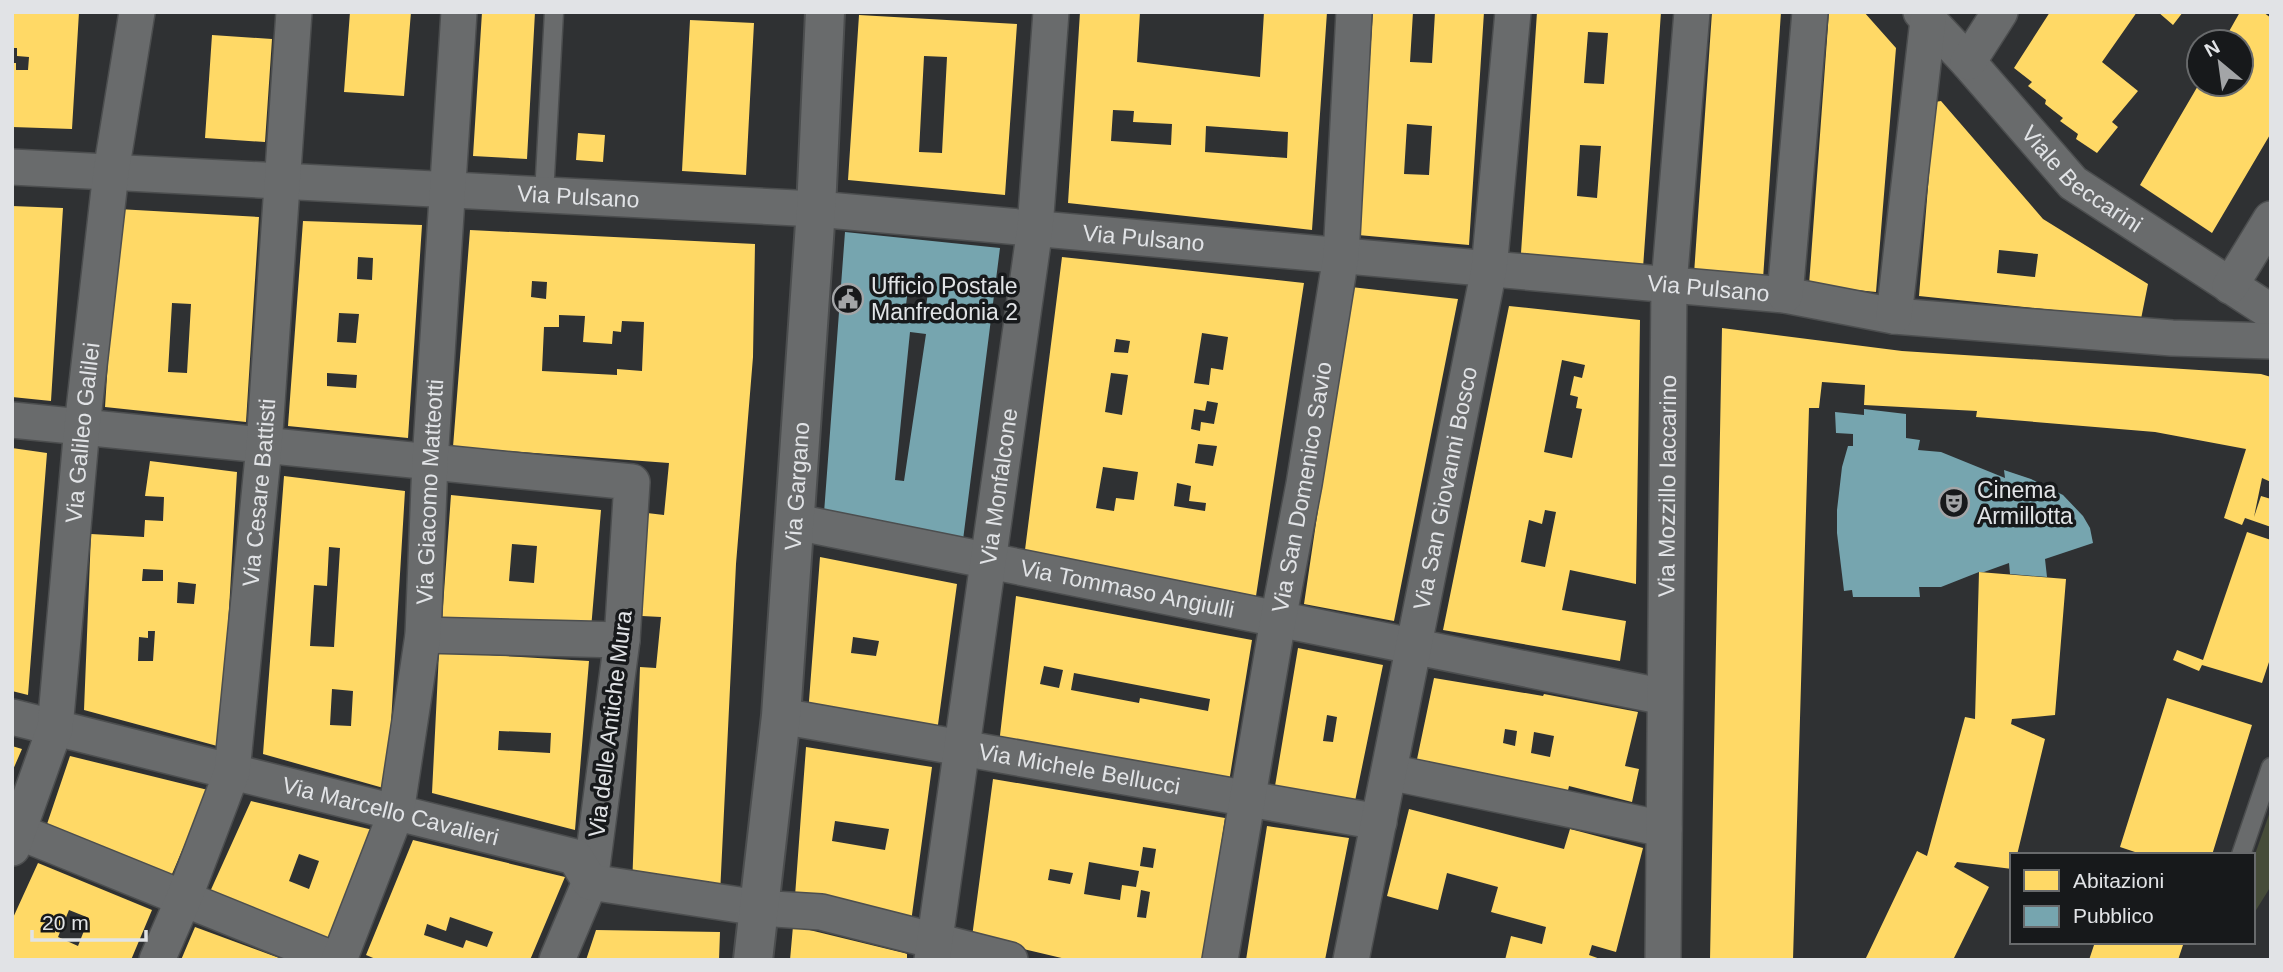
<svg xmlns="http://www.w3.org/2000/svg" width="2283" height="972" viewBox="0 0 2283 972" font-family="Helvetica,sans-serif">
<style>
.green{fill:#464c39}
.homes{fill:#ffd966;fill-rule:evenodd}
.public{fill:#76a5af;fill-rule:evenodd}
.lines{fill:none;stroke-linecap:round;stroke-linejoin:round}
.service-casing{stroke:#4c4e4f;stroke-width:21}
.minor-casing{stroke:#4c4e4f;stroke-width:38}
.secondary-casing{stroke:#4c4e4f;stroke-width:42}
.service{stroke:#696b6c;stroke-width:18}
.minor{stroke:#696b6c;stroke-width:35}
.secondary{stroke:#696b6c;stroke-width:38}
.labels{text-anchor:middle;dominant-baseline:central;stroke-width:7;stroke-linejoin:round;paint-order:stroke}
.street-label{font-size:23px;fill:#e1e3e6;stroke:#17191b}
.poi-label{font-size:23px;fill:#e1e3e6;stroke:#17191b;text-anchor:start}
</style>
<rect width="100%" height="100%" fill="#2f3133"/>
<path class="green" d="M2271 809V886L2253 915V860Z"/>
<path class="homes" d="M12 12H79L72 129 12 127V63H16V70H28L29 57 17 56V48H12Z
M350 12H411L404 96 344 92Z
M482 12H535L527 159 473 156Z
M1080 12H1140L1137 62 1260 77 1264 12H1327L1312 230 1068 203ZM1113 110 1134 111 1133 122 1172 124 1171 145 1111 141ZM1206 126 1288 132 1287 158 1205 152Z
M1373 12H1413L1410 62 1432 63 1435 12H1484L1469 245 1358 235ZM1407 124 1432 126 1429 175 1404 174Z
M1537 12H1661L1643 268 1521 253ZM1588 32 1608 33 1604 84 1584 83ZM1580 145 1601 146 1597 198 1577 196Z
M1712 12H1781L1763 279 1694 274Z
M1829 12H1864L1896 48 1876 292 1809 285Z
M2050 12H2137L2102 62 2138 91 2112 122 2118 127 2097 153 2076 139 2078 134 2060 121 2063 118 2045 104 2046 100 2028 86 2032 82 2014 68Z
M2158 12H2183L2173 25Z
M2240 12H2263L2271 18V133L2212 233 2140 185 2199 84H2241V42H2223Z
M859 15 1017 24 1005 195 848 180ZM924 56 947 57 942 153 919 152Z
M690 20 754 23 746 175 682 171Z
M212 35 272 39 265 142 205 138Z
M1941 101 2043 219 2148 284 2141 319 1919 296 1935 102ZM1999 250 2038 254 2035 277 1997 273Z
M578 133 605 135 603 162 576 160Z
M12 206 63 208 51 401 12 397Z
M118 209 259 217 246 422 105 407ZM172 303 191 304 187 373 168 372Z
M303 221 422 225 408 438 288 426ZM358 257 373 258 372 280 357 279ZM339 313 359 314 356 343 337 342ZM327 373 357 375 356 388 327 386Z
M470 230 755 244 753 357 736 564 720 894 632 888 640 667 656 668 661 617 642 616 647 513 664 515 669 463 453 447ZM532 281 547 282 546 299 531 297ZM559 315 585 316 583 342 612 344 613 331 621 332 622 321 644 322 642 371 617 369V375L542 371 544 327H559Z
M1062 257 1304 283 1256 596 1025 550ZM1202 333 1228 337 1223 370 1211 368 1209 385 1194 383ZM1116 339 1130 341 1128 353 1114 352ZM1111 373 1128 375 1122 415 1105 412ZM1207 401 1218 403 1214 424 1201 422 1200 431 1191 429 1194 409 1205 411ZM1198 444 1217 446 1213 466 1195 463ZM1103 467 1138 472 1134 500 1116 498 1114 511 1096 508ZM1177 483 1191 486 1189 501 1206 503 1205 511 1174 506Z
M1351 287 1458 299 1394 621 1304 604Z
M1509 306 1640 320 1636 584 1570 570 1562 610 1626 621 1620 661 1443 630ZM1562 360 1585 365 1582 378 1574 376 1570 395 1578 397 1576 408 1582 409 1572 458 1544 452ZM1545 510 1556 512 1545 567 1521 562 1529 520 1542 524Z
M1722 328 1902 351 2261 374 2271 377V482L2262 478 2254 517 2261 496 2271 499V527L2245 518 2242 525 2224 518 2246 449 2155 432 1976 417 1977 411 1864 405 1865 385 1822 382 1819 408H1809L1793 960H1710Z
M12 448 47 453 28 695 12 691Z
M150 461 237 472 221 747 84 710 91 534 144 537 145 520 163 521 164 497 145 496ZM143 569 163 570V581H142ZM178 582 196 584 194 604 177 603ZM148 631H155L153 661H138L139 637 148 638Z
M284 476 405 491 387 789 263 754ZM329 547 340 548 334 647 310 646 314 585 327 586ZM332 689 353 691 351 726 330 725Z
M451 495 601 510 591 629 442 620ZM512 544 537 546 534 583 509 581Z
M2247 532 2271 540V656L2262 683 2202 665 2199 671 2173 660 2177 650 2203 660Z
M820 557 957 584 937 732 808 714ZM853 637 879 641 876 656 851 653Z
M1979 572 2066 579 2055 715 2012 719 2011 724 2045 739 2017 855H2012V869L1957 862 1954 867 1989 887 1953 960H1865L1917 851 1927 856 1965 717 1975 719Z
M1016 596 1252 640 1229 782 999 744ZM1044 666 1063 670 1059 688 1040 684ZM1074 673 1210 699 1208 711 1140 698 1139 703 1071 690Z
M1298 648 1383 665 1354 806 1274 792ZM1327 715 1337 717 1333 742 1323 741Z
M439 652 589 661 575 830 432 793ZM499 731 551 733 550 753 498 750Z
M1434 678 1543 696 1544 694 1638 712 1625 766 1639 769 1632 802 1569 786 1566 799 1416 764ZM1505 729 1517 731 1515 746 1503 743ZM1534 732 1554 736 1550 757 1531 753Z
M2167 698 2252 725 2212 855H2144L2120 847Z
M12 746 22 749 12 772Z
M806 747 932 767 911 922 795 896ZM835 821 889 829 885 850 832 841Z
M70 756 208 790 169 881 45 830Z
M993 779 1225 818 1204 960H1070L972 937ZM1143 847 1156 849 1153 868 1140 866ZM1089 862 1139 871 1136 887 1122 885 1120 900 1084 894ZM1050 869 1073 873 1070 884 1048 880ZM1141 890 1150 892 1146 918 1137 917Z
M251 801 373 830 327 943 209 894ZM299 854 319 861 309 889 289 881Z
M1409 809 1564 849 1570 829 1643 848 1616 952 1592 945 1589 955 1603 960H1505L1511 936 1542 944 1546 927 1491 912 1498 887 1447 873 1438 910 1387 896Z
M1267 826 1349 838 1325 960H1246Z
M413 840 565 877 530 960H378L366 955ZM450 917 493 932 487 947 466 940 463 948 424 935 427 924 446 931Z
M38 863 152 910 131 960H12V920ZM69 910 89 918 78 946 58 937Z
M793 926 904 953 907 954V960H790Z
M195 927 282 959 281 960H181Z
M596 930 720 932 719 960H586Z
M2095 942H2184L2178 960H2089Z"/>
<path class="public" d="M845 232 1000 248 963 540 824 513ZM908 289 928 292 926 307 906 305ZM910 332 926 334 904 481 895 480Z
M1864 409 1906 414V438L1920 440 1918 450 1941 452 2005 478 2004 470 2031 479 2063 495 2083 516 2090 528 2093 543 2045 559 2047 577 2010 574 2009 563 1984 572H1979L1941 587H1919L1920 597H1853L1852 590 1844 591 1837 533V510L1842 467 1848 446H1853V434L1836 433 1835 412 1864 415Z"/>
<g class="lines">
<g class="service-casing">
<path id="service" d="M544 195 554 12
M2241 855 2271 767"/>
</g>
<g class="minor-casing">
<g id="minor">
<path id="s1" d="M1921 12 1968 62 2073 183 2271 312"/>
<path d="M1968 62 2000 12"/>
<path id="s2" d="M12 167 816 209 1785 295 1894 316 2172 338 2271 341"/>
<path d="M2230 286 2271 219"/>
<path d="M1785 295 1810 12"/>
<path d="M1894 316 1928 20"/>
<path d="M12 420 632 482 622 640 590 882 557 960"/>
<path id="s3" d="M796 522 1665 697"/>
<path d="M423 635 622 640"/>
<path id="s4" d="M781 716 1379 822"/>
<path id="s5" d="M12 717 575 857 590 882 759 908 821 912 1010 960"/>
<path d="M1389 772 1664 829"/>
<path d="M12 829 335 960"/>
<path id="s6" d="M12 848 55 728 82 427 111 172 137 12"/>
<path id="s7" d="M157 960 184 898 232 772 264 446 294 12"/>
<path id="s8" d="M339 960 396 813 423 635 430 462 459 12"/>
<path id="s9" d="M932 960 1035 228 1051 12"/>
<path id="s10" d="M1220 960 1278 620 1304 484 1341 256 1354 12"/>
<path id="s11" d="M1351 960 1489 269 1513 12"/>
<path id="s12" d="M1663 960 1669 284 1692 12"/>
</g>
</g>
<g class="secondary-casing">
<g id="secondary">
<path id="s13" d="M753 960 781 716 816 209 825 12"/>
</g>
</g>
<use href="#service" class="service"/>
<use href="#minor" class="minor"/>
<use href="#secondary" class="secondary"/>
</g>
<defs>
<g id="civic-ring" transform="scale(1.575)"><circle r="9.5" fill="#17191b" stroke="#a3a5a7" stroke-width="1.5"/><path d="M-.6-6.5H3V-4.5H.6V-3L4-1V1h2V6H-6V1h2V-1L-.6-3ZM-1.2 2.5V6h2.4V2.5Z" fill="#a3a5a7"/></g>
<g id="theatre-ring" transform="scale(1.575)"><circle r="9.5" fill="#17191b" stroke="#a3a5a7" stroke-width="1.5"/><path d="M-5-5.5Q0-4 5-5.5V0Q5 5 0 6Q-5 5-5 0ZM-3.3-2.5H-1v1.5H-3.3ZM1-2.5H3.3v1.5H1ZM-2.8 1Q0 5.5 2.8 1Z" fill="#a3a5a7"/></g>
</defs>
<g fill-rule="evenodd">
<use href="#civic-ring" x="848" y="299"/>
<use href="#theatre-ring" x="1954" y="503"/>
</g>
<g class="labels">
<g class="street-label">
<text stroke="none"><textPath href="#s1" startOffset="233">Viale Beccarini</textPath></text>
<text stroke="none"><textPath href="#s2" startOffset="567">Via Pulsano</textPath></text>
<text stroke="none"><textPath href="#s2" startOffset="1134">Via Pulsano</textPath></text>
<text stroke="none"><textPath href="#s2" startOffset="1701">Via Pulsano</textPath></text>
<text stroke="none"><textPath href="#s6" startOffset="424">Via Galileo Galilei</textPath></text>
<text stroke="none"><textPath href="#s12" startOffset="474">Via Mozzillo Iaccarino</textPath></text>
<text stroke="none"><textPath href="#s13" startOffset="476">Via Gargano</textPath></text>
<text stroke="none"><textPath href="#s9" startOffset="478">Via Monfalcone</textPath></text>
<text stroke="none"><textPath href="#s10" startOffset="480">Via San Domenico Savio</textPath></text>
<text stroke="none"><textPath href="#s11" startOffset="481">Via San Giovanni Bosco</textPath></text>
<text stroke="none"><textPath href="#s8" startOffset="481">Via Giacomo Matteotti</textPath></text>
<text stroke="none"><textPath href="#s7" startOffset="483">Via Cesare Battisti</textPath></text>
<text stroke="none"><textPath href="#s3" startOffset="338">Via Tommaso Angiulli</textPath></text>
<text transform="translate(610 724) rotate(-83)">Via delle Antiche Mura</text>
<text stroke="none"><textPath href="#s4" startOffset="303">Via Michele Bellucci</textPath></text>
<text stroke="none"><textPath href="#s5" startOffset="390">Via Marcello Cavalieri</textPath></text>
</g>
<g class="poi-label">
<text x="871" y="286">Ufficio Postale<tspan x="871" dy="26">Manfredonia 2</tspan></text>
<text x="1977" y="490">Cinema<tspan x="1977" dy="26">Armillotta</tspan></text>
</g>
</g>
<rect width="2283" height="972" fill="none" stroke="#e1e3e6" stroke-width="28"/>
<rect x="2010" y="853" width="245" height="91" fill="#17191b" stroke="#686a6c" stroke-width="2"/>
<rect x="2024" y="870" width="35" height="21" fill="#ffd966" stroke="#686a6c" stroke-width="2"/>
<text x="2073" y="888" font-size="21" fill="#e1e3e6">Abitazioni</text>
<rect x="2024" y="906" width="35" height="21" fill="#76a5af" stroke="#686a6c" stroke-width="2"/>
<text x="2073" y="923" font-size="21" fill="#e1e3e6">Pubblico</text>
<g transform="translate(2220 63) rotate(331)"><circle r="33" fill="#17191b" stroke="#686a6c" stroke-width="2"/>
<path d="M0-5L12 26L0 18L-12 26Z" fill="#a3a5a7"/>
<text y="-10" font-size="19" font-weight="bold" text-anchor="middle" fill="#e1e3e6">N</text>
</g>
<path d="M32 930v10h114v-10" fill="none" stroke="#e1e3e6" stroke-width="3.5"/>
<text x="42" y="930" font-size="21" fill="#e1e3e6" stroke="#17191b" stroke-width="5" paint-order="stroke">20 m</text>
</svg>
